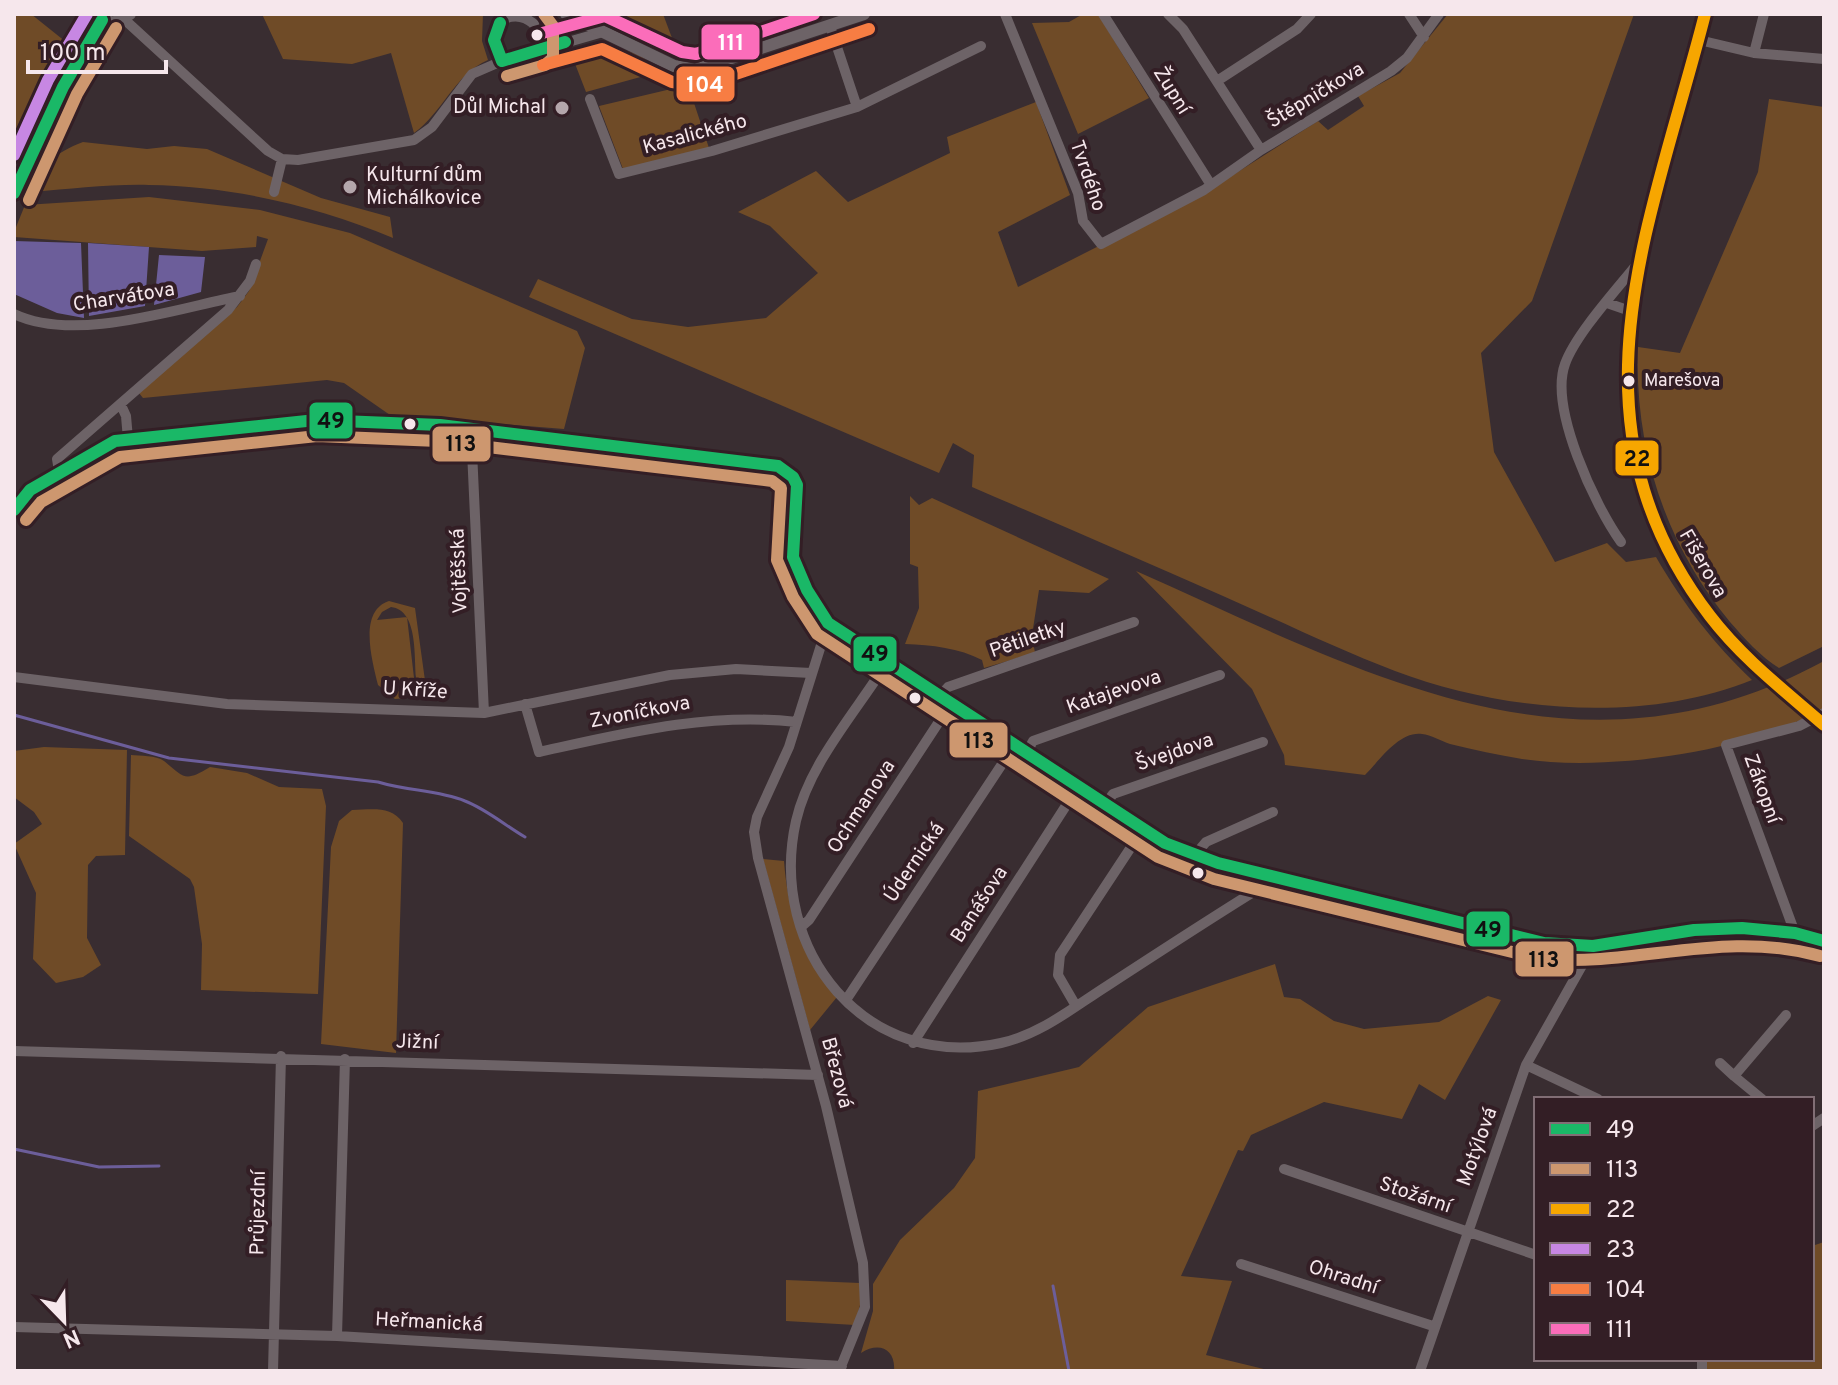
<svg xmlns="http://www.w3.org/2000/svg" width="1838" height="1385" viewBox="0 0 1838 1385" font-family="Overpass,sans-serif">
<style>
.green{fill:#6f4b27;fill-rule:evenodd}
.water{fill:#6c5e9a}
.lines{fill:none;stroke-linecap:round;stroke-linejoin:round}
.stream{stroke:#6c5e9a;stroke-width:3}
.minor{stroke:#6d6367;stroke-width:10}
.tertiary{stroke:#6d6367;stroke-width:12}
.bus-1-casing{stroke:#331e25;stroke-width:18}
.bus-2-casing{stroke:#331e25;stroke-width:18}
.bus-3-casing{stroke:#331e25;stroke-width:18}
.bus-4-casing{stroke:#331e25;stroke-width:18}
.bus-5-casing{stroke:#331e25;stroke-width:18}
.bus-6-casing{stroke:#331e25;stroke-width:18}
.bus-1{stroke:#1ab867;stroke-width:12}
.bus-2{stroke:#cd976f;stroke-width:12}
.bus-3{stroke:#f7a600;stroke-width:12}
.bus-4{stroke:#c787e3;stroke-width:12}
.bus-5{stroke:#f77d43;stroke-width:12}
.bus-6{stroke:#fb6dba;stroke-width:12}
.bus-dot{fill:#f6e7ec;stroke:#331e25;stroke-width:3}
.poi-dot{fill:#b4a6ab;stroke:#331e25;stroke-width:3}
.labels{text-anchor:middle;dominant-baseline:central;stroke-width:8;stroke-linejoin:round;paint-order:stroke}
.bus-label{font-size:18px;fill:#f6e7ec;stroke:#331e25;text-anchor:start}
.street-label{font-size:20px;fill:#f6e7ec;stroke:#331e25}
.poi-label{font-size:20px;fill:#f6e7ec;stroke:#331e25;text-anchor:end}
.line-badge{stroke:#331e25;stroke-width:3}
.badge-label{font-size:22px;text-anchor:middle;font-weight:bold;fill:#fff}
.pale-badge-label{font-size:22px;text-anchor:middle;font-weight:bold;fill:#111}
</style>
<rect width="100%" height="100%" fill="#392d31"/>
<path class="green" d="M14 14H31L66 42 33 108 40 112 14 161Z
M262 14H483L482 41 488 60C454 75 443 112 414 133L391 53 352 64 283 59Z
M588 14H663L678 54Z
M1083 14H1098L1149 98 1078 134 1032 23 1069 22Z
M1448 14H1634L1532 301 1481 353 1494 452 1555 562 1607 543 1626 562 1656 557C1684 605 1713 643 1752 680 1643 724 1504 712 1395 671 1337 649 1280 621 1223 596 1139 559 1056 523 972 487L974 455 953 443 939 473 529 297 538 279 632 319 688 327 766 318 818 273 770 226 738 212 816 171 848 202 950 153 947 137 1036 102 1070 195 998 232 1018 287 1211 189 1318 121 1328 130 1364 106 1358 96 1400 73Z
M592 43C610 47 651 52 655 73L586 92 572 56 580 46Z
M688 85 709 148 623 169 599 106Z
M1769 99 1824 107V646L1779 668C1761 657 1744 638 1730 622 1665 544 1634 447 1638 347L1680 353 1758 172Z
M83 142 147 149 174 146 207 149 321 198 390 217 393 238C317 206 231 186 149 185 110 184 71 189 33 192 42 163 55 153 83 142Z
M149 197 260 210 350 233 577 331 585 348 564 429 390 415 344 383 327 380 143 398 139 393 237 307 249 291 268 239 257 236 256 247 202 251 14 237V232L25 205Z
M910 496 919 505 932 498 1109 579 1089 593 1039 590 1032 635 1035 653 984 668 982 660C959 648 932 645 905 644L919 608 918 567 910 564Z
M1136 571C1364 672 1577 795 1824 661V708C1749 752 1607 772 1522 759 1498 755 1474 750 1450 744 1441 741 1431 735 1422 734 1399 731 1380 760 1365 775L1285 765 1284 755 1252 689Z
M389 601 415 608 427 695 419 696 418 691 406 698 395 699 378 685C372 660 358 611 389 601ZM391 607C418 610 414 656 416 677L412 686 401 692 391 689 385 682 414 678 407 617 377 620 382 612Z
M44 747 127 750 125 855 96 856 88 865 87 938 101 965 83 977 56 983 33 959 36 893 14 844 42 824 34 812 14 797V751Z
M131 755C140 756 156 755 164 761 184 777 184 783 210 767L247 773 279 787 322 789 326 806 318 994 201 990 202 944 194 887 190 879 129 836Z
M352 810C371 810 391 805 403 823L396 1053 321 1044 331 847 339 821Z
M763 859 784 861C788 915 803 955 837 997L810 1030Z
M1275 964 1284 997 1300 999 1334 1021 1364 1029 1439 1022 1488 996 1501 1000 1445 1100 1419 1084 1402 1119 1324 1102 1251 1135 1243 1151 1238 1150 1181 1276 1232 1281 1206 1355 1272 1371H894C896 1349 879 1341 861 1353L873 1311V1284L900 1240 954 1188 975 1158 978 1091 1079 1067 1148 1007Z
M1824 1242V1371H1706V1359H1812V1246Z
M786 1280 860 1283 861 1301 855 1325 786 1321Z"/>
<path class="water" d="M14 241 81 243 84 318 57 313 14 294Z
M88 243 149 247 145 306 89 316Z
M159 255 205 257 201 292 154 305Z"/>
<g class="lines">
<path class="stream" d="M14 715 169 758 378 782C407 791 438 790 465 801 486 809 506 826 525 837
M14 1149 99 1167 159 1166
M1053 1286 1069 1371"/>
<path class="minor" d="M1005 14 1078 193 1083 221 1101 244 1204 190 1261 150 1391 71 1407 58 1439 14
M1103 14 1211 185
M1168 14 1183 29 1261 150
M1409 14 1424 37
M125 20 268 151 282 159 298 160 414 140 432 127 472 74 502 61 603 32
M830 26 857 107
M1699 40 1754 53 1824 59
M1754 53 1764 14
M502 61 494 34C501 15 518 11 534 24L539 50
M1217 81 1297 29 1311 14
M590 99 619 174 712 151 857 107 981 46
M274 192 282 159
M1607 303 1633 312
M14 314C75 343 175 309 240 296
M121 405 126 416 128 439
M471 429 484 713
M59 471 57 459 228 310 250 281 256 264
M14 510 30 490 115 441 316 420H379L440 425 778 466 793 477 797 485 793 557 807 590 828 623 1165 843 1218 863 1500 935 1544 943 1593 946 1694 930 1742 928 1795 933 1824 941
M1621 542C1595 506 1549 408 1565 364 1576 333 1620 286 1641 259
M828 623 789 747 757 817 754 832 758 858 826 1106 863 1263 865 1307 840 1369
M886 664C855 713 809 764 796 821 767 950 866 1073 1001 1043 1041 1034 1074 1007 1107 986 1156 954 1205 922 1255 891L1266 877
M14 677 227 704 484 713 670 675 736 669 811 673
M938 698 948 687 1134 622
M525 704 539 752C625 733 708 712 797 722
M1026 754 1033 741 1220 675
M1105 805 1113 794 1263 742
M1195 855 1206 842 1273 812
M801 927 809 920 950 705
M1795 933 1726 745 1799 726 1824 713
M846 1000 1014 746
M1076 1006 1058 975 1060 955 1143 829
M913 1043 1078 787
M14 1051 818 1075
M1720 1063 1734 1076
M1526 1065 1598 1099
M1762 1099 1734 1076 1786 1015
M1812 1126 1824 1118
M1284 1169 1536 1255
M1241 1264 1433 1326
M14 1327 337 1336 842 1366
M337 1336 345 1059
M273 1371 281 1056
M1420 1371 1526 1065 1593 946
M1702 1371V1359"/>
<path class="tertiary" d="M566 14 674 66 695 70 864 14
M1705 14C1680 117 1640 234 1628 338 1616 432 1652 542 1710 616 1742 658 1785 690 1824 725
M99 17 113 23 130 14
M14 193 63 87 102 20"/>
<g class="bus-1-casing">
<path id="bus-1" d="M500 23 494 40 502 61 565 42
M14 193 63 87 102 20
M14 510 30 490 115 441 316 420 440 425 778 466 793 477 797 485 793 557 807 590 828 623 1165 843 1218 863 1544 943 1593 946 1694 930 1742 928 1795 933 1824 941"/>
</g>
<g class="bus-2-casing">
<path id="bus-2" d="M507 76 545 65 553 58V26L544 14
M29 200 77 94 116 28
M26 520 41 502 120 457 317 436 438 441 772 481 781 488 777 560 793 597 817 634 1158 857 1214 879 1541 959C1639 967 1721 929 1820 956"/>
</g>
<g class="bus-3-casing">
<path id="bus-3" d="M1705 14C1651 225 1560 420 1710 616 1742 658 1785 691 1824 725"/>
</g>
<g class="bus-4-casing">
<path id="bus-4" d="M14 155 48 80 87 14"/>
</g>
<g class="bus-5-casing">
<path id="bus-5" d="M543 65 602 49 672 82 700 86 869 29"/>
</g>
<g class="bus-6-casing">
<path id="bus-6" d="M535 35 605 16 682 52 696 54 814 14"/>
</g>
<use href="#bus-1" class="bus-1"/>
<use href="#bus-2" class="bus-2"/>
<use href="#bus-3" class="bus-3"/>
<use href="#bus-4" class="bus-4"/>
<use href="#bus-5" class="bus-5"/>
<use href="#bus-6" class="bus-6"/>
</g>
<g class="bus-dot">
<circle cx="537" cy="35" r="7"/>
<circle cx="1629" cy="381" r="7"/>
<circle cx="410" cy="424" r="7"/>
<circle cx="915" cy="698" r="7"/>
<circle cx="1198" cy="873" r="7"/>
</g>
<g class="poi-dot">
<circle cx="562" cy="108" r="8"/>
<circle cx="350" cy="187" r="8"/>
</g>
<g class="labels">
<g class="bus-label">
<text x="1644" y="381">Marešova</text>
</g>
<g class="street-label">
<text transform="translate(1171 91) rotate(58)">Župní</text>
<text transform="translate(1316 96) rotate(-31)">Štěpničkova</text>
<text transform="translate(695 135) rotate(-15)">Kasalického</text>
<text transform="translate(1087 176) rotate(71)">Tvrdého</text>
<text transform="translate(124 298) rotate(-9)">Charvátova</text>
<text transform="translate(1702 564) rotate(60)">Fišerova</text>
<text transform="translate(460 571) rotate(-92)">Vojtěšská</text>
<text transform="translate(1028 640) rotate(-19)">Pětiletky</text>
<text transform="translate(415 691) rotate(4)">U Kříže</text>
<text transform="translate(1114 693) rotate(-19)">Katajevova</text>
<text transform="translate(640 713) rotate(-11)">Zvoníčkova</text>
<text transform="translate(1175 753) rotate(-19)">Švejdova</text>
<text transform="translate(1761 789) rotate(70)">Zákopní</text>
<text transform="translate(862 807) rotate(-57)">Ochmanova</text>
<text transform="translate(915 863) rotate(-56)">Údernická</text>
<text transform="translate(980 905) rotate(-57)">Banášova</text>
<text transform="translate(417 1043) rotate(2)">Jižní</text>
<text transform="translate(836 1073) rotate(75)">Březová</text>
<text transform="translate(1478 1147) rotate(-70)">Motýlová</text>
<text transform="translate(1415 1196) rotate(19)">Stožární</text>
<text transform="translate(259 1213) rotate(-89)">Průjezdní</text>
<text transform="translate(1343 1278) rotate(18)">Ohradní</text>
<text transform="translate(429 1323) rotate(3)">Heřmanická</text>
</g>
<g class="poi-label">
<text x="546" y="108">Důl Michal</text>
<text x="366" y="176" text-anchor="start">Kulturní dům<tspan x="366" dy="23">Michálkovice</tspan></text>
</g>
</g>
<g class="line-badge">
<rect x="700" y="23" width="61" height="38" rx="8" fill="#fb6dba"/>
<rect x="675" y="65" width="61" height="38" rx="8" fill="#f77d43"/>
<rect x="308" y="401" width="46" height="39" rx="8" fill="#1ab867"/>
<rect x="431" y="425" width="61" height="38" rx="8" fill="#cd976f"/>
<rect x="1614" y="439" width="46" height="38" rx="8" fill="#f7a600"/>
<rect x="852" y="635" width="46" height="38" rx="8" fill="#1ab867"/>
<rect x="948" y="721" width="61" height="38" rx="8" fill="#cd976f"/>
<rect x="1465" y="910" width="46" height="38" rx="8" fill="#1ab867"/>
<rect x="1514" y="940" width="61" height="38" rx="8" fill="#cd976f"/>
</g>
<g class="badge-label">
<text x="731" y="50">111</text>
<text x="705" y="92">104</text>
</g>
<g class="pale-badge-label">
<text x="331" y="428">49</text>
<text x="461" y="451">113</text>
<text x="1637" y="466">22</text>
<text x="875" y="661">49</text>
<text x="979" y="748">113</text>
<text x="1488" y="937">49</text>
<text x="1544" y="967">113</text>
</g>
<rect width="1838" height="1385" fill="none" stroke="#f6e7ec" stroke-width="32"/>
<rect x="1534" y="1097" width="280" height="264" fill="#331e25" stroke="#816e75" stroke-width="2"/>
<rect x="1550" y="1123" width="40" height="12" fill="#1ab867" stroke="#816e75" stroke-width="2"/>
<text x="1606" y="1137" font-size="24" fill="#f6e7ec">49</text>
<rect x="1550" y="1163" width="40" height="12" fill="#cd976f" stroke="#816e75" stroke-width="2"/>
<text x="1606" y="1177" font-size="24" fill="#f6e7ec">113</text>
<rect x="1550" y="1203" width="40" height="12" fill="#f7a600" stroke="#816e75" stroke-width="2"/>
<text x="1606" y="1217" font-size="24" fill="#f6e7ec">22</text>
<rect x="1550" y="1243" width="40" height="12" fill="#c787e3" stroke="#816e75" stroke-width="2"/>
<text x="1606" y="1257" font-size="24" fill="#f6e7ec">23</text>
<rect x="1550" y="1283" width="40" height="12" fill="#f77d43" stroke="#816e75" stroke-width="2"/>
<text x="1606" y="1297" font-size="24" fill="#f6e7ec">104</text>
<rect x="1550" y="1323" width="40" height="12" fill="#fb6dba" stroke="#816e75" stroke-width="2"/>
<text x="1606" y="1337" font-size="24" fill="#f6e7ec">111</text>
<g transform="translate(64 1321) rotate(157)" stroke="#331e25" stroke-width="6" paint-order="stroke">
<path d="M0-6L14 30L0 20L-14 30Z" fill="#f6e7ec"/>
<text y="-12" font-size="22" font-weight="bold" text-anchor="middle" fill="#f6e7ec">N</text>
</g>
<path d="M28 60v12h138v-12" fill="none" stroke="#f6e7ec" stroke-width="4"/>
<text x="40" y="60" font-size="24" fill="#f6e7ec" stroke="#331e25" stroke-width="6" paint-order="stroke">100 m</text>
</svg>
